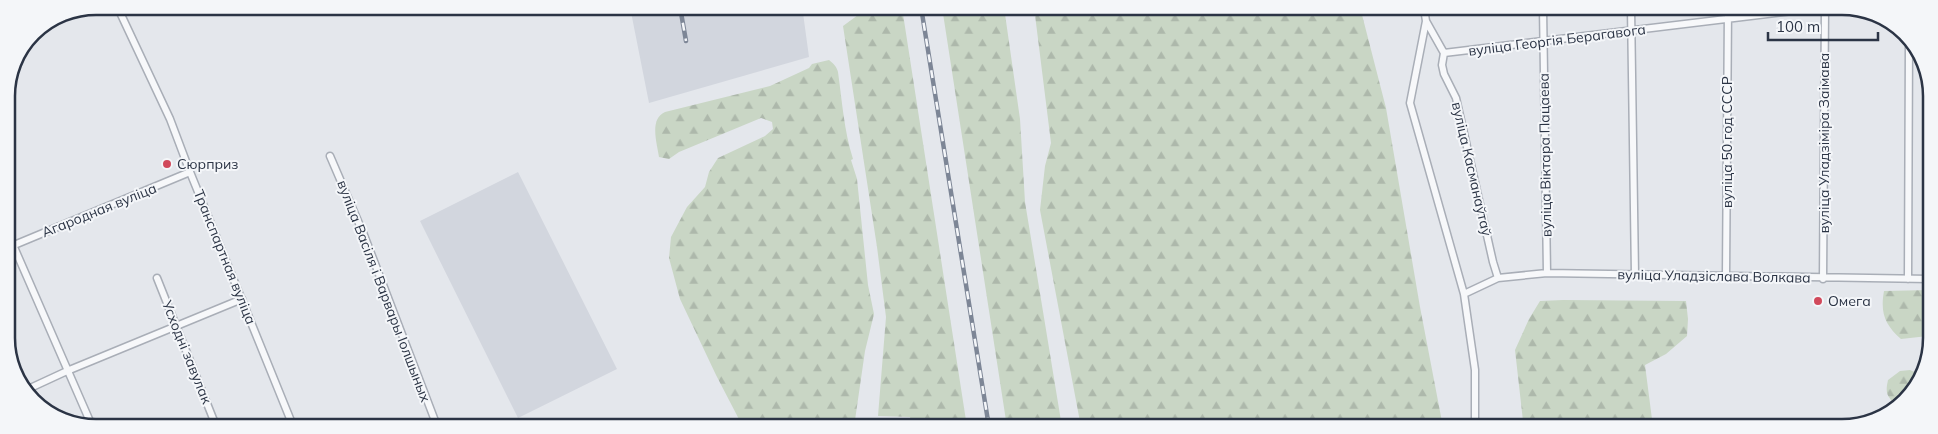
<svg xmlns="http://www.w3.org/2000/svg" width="1938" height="434" viewBox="0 0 1938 434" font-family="Mulish,sans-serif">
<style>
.built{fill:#d2d6de}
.forest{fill:url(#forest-firs)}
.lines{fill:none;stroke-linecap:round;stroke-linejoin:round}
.minor-casing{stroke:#a9aeb7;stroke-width:9}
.minor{stroke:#f7f8fa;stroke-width:6}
.rail-casing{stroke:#7d8696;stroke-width:4.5}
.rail{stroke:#f4f6f9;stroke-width:2.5;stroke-dasharray:8;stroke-linecap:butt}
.poi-dot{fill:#d1495b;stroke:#f4f6f9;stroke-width:2}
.labels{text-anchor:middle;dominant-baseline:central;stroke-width:4;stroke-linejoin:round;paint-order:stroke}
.street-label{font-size:14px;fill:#2b3445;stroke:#f4f6f9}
.poi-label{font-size:14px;fill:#2b3445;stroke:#f4f6f9;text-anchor:start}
.rim{fill:none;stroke:#2b3445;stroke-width:2.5}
</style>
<defs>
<pattern id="forest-firs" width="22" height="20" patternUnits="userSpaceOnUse" patternTransform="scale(1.25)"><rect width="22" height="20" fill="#c9d6c5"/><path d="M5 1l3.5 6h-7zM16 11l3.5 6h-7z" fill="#adb8ab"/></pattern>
</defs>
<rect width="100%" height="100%" fill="#e4e7ec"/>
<path class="built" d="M630 7H829L830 8 803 13 809 57 649 103Z
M518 172 617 369 518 418 420 221Z"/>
<path class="forest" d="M942 7H1004L1020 119 1025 202 1062 427H1007Z
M1034 7H1360L1386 108 1420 307 1443 427H1081L1040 210 1045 166 1051 143Z
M897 9 903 14 967 427H912L910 417 878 416 886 317 877 247 843 26 858 15Z
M829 60C833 63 837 67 838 72 842 100 844 131 853 159L851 160 857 179 868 285 874 314 865 351 854 427H743L716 375 680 299 669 258 671 237 687 207 705 187 709 172 718 158 765 136 773 129 772 122 761 118 679 152 669 159 659 157C657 143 649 119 665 112L770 86 809 68 812 64Z
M1930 290V339L1928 336 1901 339C1885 325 1880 313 1884 291Z
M1563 300 1686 301 1688 319 1687 336 1666 354 1645 365 1653 427H1537L1523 421 1515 350 1529 319 1540 301Z
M1910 370 1919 374 1901 406 1895 408C1890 394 1884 398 1888 380L1900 371Z"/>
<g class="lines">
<g class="minor-casing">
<path id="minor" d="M117 6 170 119 190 172 293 426
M1424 8 1426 21 1444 53 1442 65 1444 74 1456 98 1493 262 1498 278
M1543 8 1547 273
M1631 8 1635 275
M1426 21 1410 103 1464 294 1475 370V427
M1444 53 1818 8
M330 156 364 235 437 426
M7 231 92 426
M7 248 190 172
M1726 276 1728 8
M157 278 216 426
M1823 279 1825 8
M1908 279 1909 39
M1464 294 1498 278 1547 273 1930 279
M26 390 67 371 242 299"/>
</g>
<use href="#minor" class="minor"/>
<g class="rail-casing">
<path id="rail" d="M680 7 686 41
M921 7 989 427"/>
</g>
<use href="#rail" class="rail"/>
</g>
<g class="poi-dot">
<circle cx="167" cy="164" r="5"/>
<circle cx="1818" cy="301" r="5"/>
</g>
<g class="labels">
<g class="street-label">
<text transform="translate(1557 40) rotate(-7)">вуліца Георгія Берагавога</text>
<text transform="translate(1727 142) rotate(-90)">вуліца 50 год СССР</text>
<text transform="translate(1824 143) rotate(-90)">вуліца Уладзіміра Заімава</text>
<text transform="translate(1545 155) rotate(-91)">вуліца Віктара Пацаева</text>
<text transform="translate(1472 169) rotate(77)">вуліца Касманаўтаў</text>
<text transform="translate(99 210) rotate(-22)">Агародная вуліца</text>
<text transform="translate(225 257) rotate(68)">Транспартная вуліца</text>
<text transform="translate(1714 276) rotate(1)">вуліца Уладзіслава Волкава</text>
<text transform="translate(384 291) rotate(69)">вуліца Васіля і Варвары Іолшыных</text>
<text transform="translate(187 352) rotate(68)">Усходні завулак</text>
</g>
<g class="poi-label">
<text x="177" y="164">Сюрприз</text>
<text x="1828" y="301">Омега</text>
</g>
</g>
<path d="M0 0H1938V434H0ZM96 15H1842A81 81 0 0 1 1923 96V338A81 81 0 0 1 1842 419H96A81 81 0 0 1 15 338V96A81 81 0 0 1 96 15Z" fill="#f4f6f9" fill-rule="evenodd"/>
<path class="rim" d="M96 15H1842A81 81 0 0 1 1923 96V338A81 81 0 0 1 1842 419H96A81 81 0 0 1 15 338V96A81 81 0 0 1 96 15Z"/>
<path d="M1768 32v8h110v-8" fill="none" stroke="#2b3445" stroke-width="2.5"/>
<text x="1776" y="32" font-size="15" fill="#2b3445" stroke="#f4f6f9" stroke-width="4" paint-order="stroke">100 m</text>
</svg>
